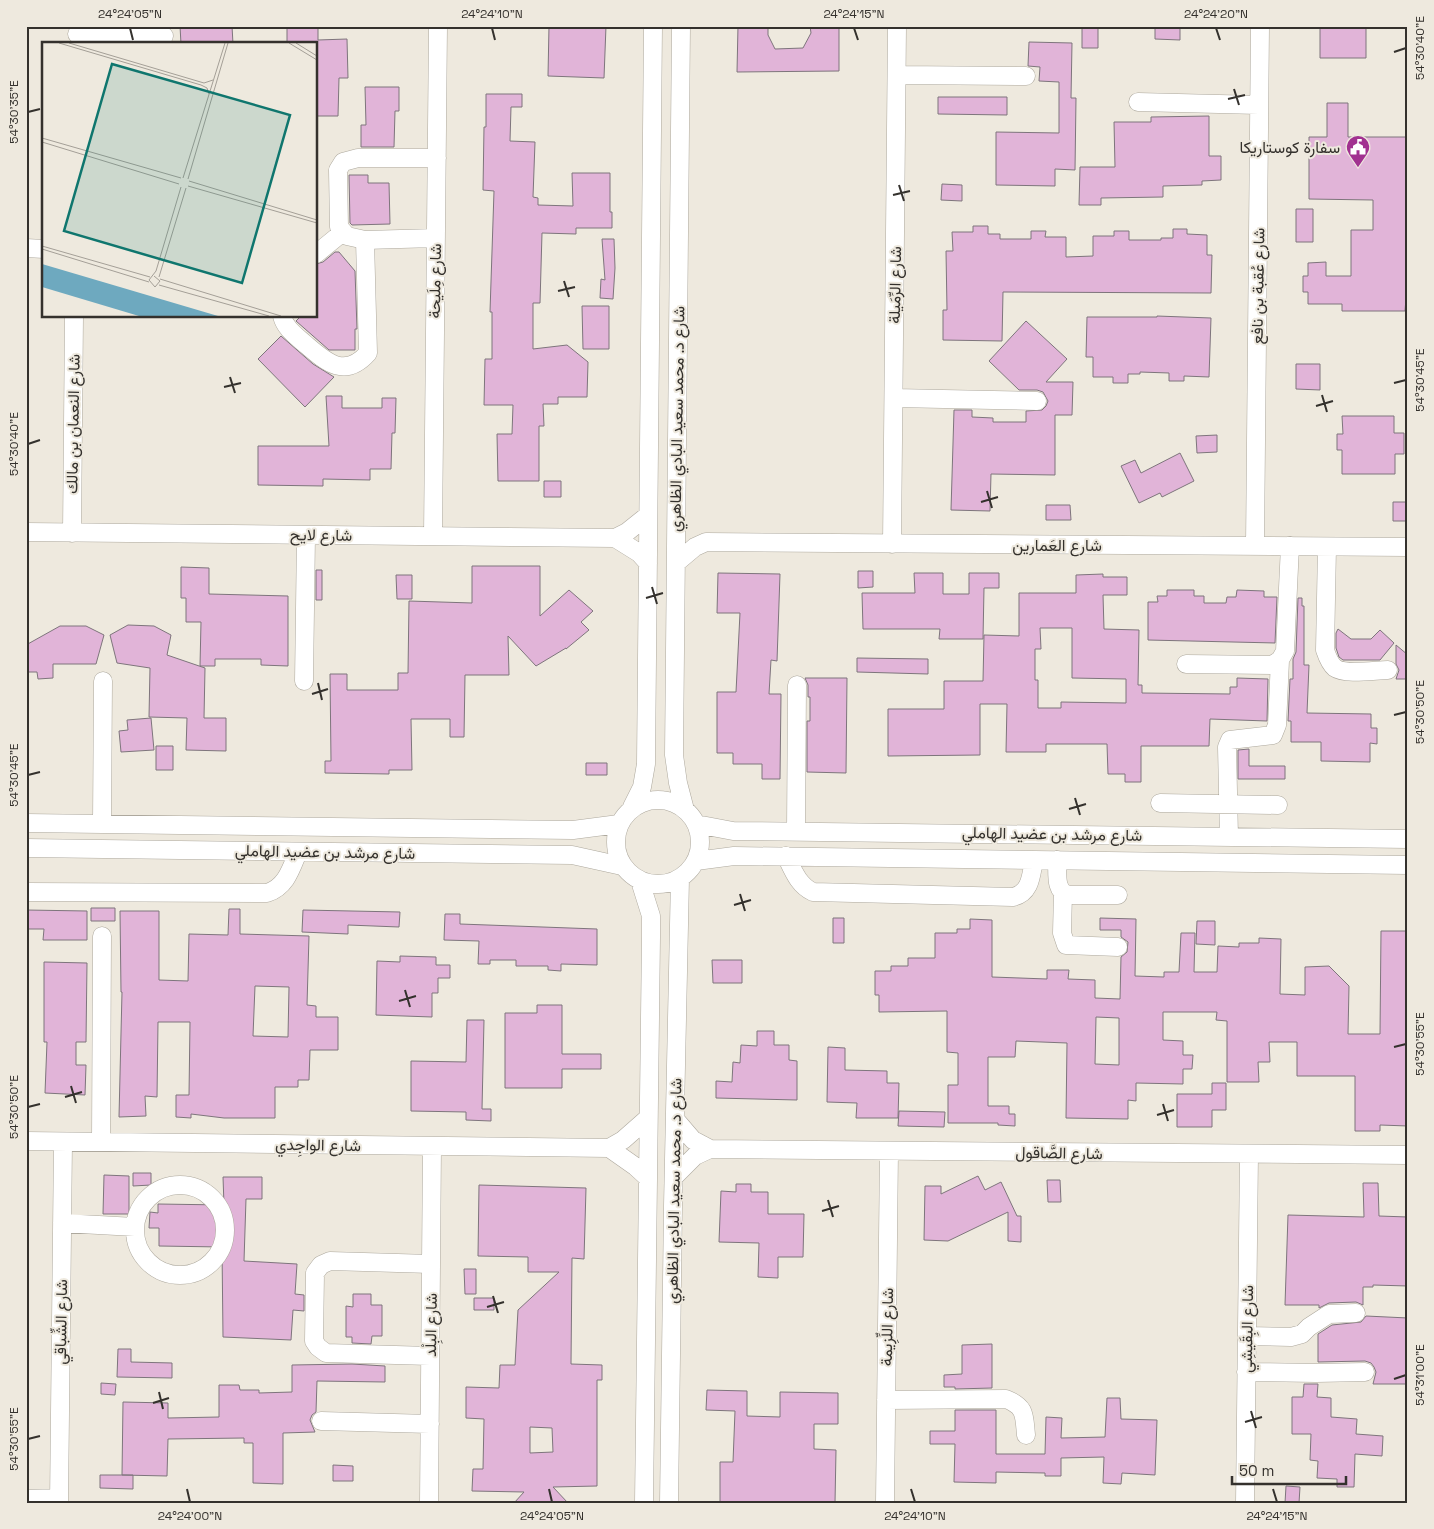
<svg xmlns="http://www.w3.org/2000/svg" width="1434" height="1529" viewBox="0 0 1434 1529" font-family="'Space Grotesk',Vazirmatn,sans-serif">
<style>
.building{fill:#e1b4d8;stroke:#7e757c;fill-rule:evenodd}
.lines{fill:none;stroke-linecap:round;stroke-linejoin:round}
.minor-casing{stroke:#ada89d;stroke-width:19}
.minor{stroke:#fff;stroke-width:18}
.ticks{fill:none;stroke:#34312d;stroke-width:2}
.labels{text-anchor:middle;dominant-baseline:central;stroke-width:4;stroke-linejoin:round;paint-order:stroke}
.poi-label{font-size:16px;fill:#34312d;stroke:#eee9de;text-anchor:end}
.street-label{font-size:16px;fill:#34312d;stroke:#eee9de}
.inset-road{fill:none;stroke:#a49f97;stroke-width:1}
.view{fill:#0f766e;fill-opacity:0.15;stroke:#0f766e;stroke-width:2.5}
.inset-edge{fill:none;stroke:#34312d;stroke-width:2.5}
.neatline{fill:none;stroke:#34312d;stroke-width:2}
.ticks-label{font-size:12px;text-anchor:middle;fill:#34312d}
</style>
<rect width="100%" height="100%" fill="#eee9de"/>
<path class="building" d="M180 26H232L233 44H181Z
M287 26H318V40L347 39 348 78H339L338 116H316V44H287Z
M549 26H606L604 78 548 76Z
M738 26H768V35L775 49 803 48 811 33 810 26H839V71L737 72Z
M1082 26H1098V48H1082Z
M1155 26H1180V40L1155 39Z
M1320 26H1366V58H1320Z
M1029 42 1072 43 1071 98H1076L1075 170 1055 169V186L996 185V132L1059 133V82L1039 81 1040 67 1028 66Z
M365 87H399V111H395L394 147H361V125H366Z
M486 94H522V107H511L510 141 535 142 533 197 538 198V205L573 206 572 173H610V212H612V228H576V234L542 233 540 303H533V349L567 345 588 362 587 397H558V404H543L544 426H539V481H498L497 434H512L513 405H484L485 359H492V312H490L494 191 483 190 484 127H486Z
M938 97H1007V115L938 114Z
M1327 103H1348V137H1408V298H1406L1405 311H1342V304H1308V292H1303V276H1308V263L1326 262V276H1351V230H1373V200L1309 199V137H1327Z
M1209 116V156H1221V180L1202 181V185L1163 186V197L1101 198V205H1079L1080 167H1115L1114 122H1151V117Z
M349 175H368V183H389L390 224 352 225 350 223Z
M942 184 962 185V201L941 200Z
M1296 209H1313V242H1296Z
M973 226H988V234H1000V239H1031V231H1046L1045 237H1066V257L1093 256V236H1114V231H1129V240H1161V238H1173V229H1187V234L1207 235V255H1212L1211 293 1003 292 1002 341 943 340V310H947L946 251H953L952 232H973Z
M602 239H614L615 268 613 299 600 298 601 279 605 280Z
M335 252H339L355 271 357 329H355V350H329L296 321 301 316H316V264L323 262Z
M582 306H609V349H583Z
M1157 316 1211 318 1209 377 1184 376V381H1169V373L1140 372V374H1128V383H1113V377H1093V357H1086L1087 317H1157Z
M1026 321 1067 359 1046 382H1073L1072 415H1055V475L991 474 990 511 951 510 954 410H972V417L993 418V422H1026V411L1042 410 1046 406 1048 401 1043 392 1037 390H1019L989 361Z
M281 336 313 364 334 377 305 407 258 359Z
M1296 364H1320V390L1296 389Z
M326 396H342V408H382V398H396L395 433H392L391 469H370V480L323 479V486L258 485V446H329Z
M1342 416H1394V433H1404V454H1395V474H1342V450H1337V434H1343Z
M1217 435V452L1197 453 1196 436Z
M1180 453 1194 481 1162 497 1160 493 1139 503 1121 466 1135 460 1141 473Z
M544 481H561V497H544Z
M1393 502H1408V521H1393Z
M1046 505H1070L1071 520H1046Z
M472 566H540V616L569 590 593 611 581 622 589 630 566 649V648L536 666 508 636 509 675H465L464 737H450V719H411L412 770H389V774L325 773V761H331L330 674H347V690H398V673H408L409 601 472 603Z
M181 567 209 568V594L288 596V666L261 665V659H215V666H200L201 622H186V598H181Z
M316 570H322V600H316Z
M858 571H873V587L858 588Z
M718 573 780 574 777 661 771 660 769 694H781L780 779H762V764H733V753H717V692H736L740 613H717Z
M914 573H943V594H969V573H999V588H984L983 639H939L940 629H863L862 593H915Z
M1103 574V577H1127V595H1103L1104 629 1139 630 1138 685H1142V693L1230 694V687H1237V678L1268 679 1267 721 1210 719 1209 746H1141V782H1125V774H1108L1107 744H1046V752H1006L1007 704H980V755L888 756V709H944V681H983L984 635 1019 636V593H1076V575ZM1040 628H1072V678L1126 679V703L1061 702V708H1038V680H1035V649H1041Z
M396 575H412V599H397Z
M1167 590H1194V596H1204V603H1226L1227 597H1236L1237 590 1264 591V597H1277L1275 643 1148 640V602H1158L1157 596H1167Z
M1298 598H1302V606H1304V665H1309L1307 713 1371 714V728H1377V744L1370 743V762L1321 761V742H1291V721H1288L1290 679H1293V659L1296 652Z
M128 625 154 626 171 635 167 655 205 668 204 718H226V751L186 750 187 718 149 717 150 668 117 663 110 635Z
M60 626H86L104 635 96 664H53V678L38 679 37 672H26V645Z
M1338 629 1351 639H1371L1380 630 1394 643 1380 660H1343L1339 657 1336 648V633Z
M1396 645 1408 655V679H1396L1399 670 1396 664Z
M857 658 928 659V674L857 672Z
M805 678H847L846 773 807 772V721H810V697H808V685Z
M151 718 154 750 121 752 119 731 128 730 127 720Z
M156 746H173V770H156Z
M1249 749V766H1285V779H1238V750Z
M586 763H607V775H586Z
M91 908H115V921H91Z
M229 909H240V934L309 936 307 1005 316 1006V1017H338V1050H310L309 1080H298V1087H275V1118H224L191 1114V1118L176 1117V1095H189L190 1022H158L157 1097 145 1096 146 1116 119 1117 122 992H121L120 911H159V980L188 981 189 934 228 935ZM255 986 289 987 288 1037 253 1036Z
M26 910 87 911V940H43L44 929H26Z
M303 910 400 912 399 927 348 925V934L302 932Z
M445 914H460V924L597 929V965L561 964V971L548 970V966H516V960H490V964H478L479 941 444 940Z
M833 918H844V943H833Z
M1100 918 1136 919 1135 976 1164 977V972H1179L1181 933H1195L1194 972H1217L1218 946 1239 947V943H1259V938L1281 939 1280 994 1305 995V967L1329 966 1349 986 1348 1034H1380L1381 931H1408V1126L1380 1125V1131H1355V1076H1297V1042H1269L1270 1062H1258L1259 1082H1227V1021L1216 1020 1217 1012H1163V1040L1183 1041V1055H1193L1192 1069H1183V1084L1136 1083V1101L1128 1100V1119L1066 1118 1067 1043 1016 1041 1015 1057H988V1106H1009V1114H1015V1126L998 1125V1123H948V1085H958V1053L947 1052V1011L879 1012V995H875V971H891V966H908V958H935V933H957V929H970V919L992 920V977L1047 979V970H1069L1068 979 1095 980V998L1120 999 1121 957 1127 952 1128 942 1121 937V930H1100ZM1096 1017 1119 1018V1065L1095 1064Z
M1197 921H1215V945L1196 944Z
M400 956 436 957V965H450V978H438V993H432V1017L376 1015 377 961 400 962Z
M712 960H742V983H713Z
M44 962 87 963 86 1042H76V1065H86L85 1095 45 1093 47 1042H44Z
M537 1005H562V1054H601V1069H562V1088H505V1013H537Z
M467 1020H484L482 1109H491V1121L466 1120V1112L411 1111V1061L466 1062Z
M757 1031H774V1045H789V1060L797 1061V1100L716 1098V1081L732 1082 733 1062 740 1063 741 1045 757 1046Z
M828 1047 845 1048V1070L887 1071V1083H899L898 1118H856L857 1103 827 1102Z
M1212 1083H1226V1110H1212V1127H1177V1094H1212Z
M899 1111 945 1112 944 1127 898 1126Z
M133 1173H151V1185L133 1186Z
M104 1175 129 1176V1214H103Z
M978 1176 985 1190 1001 1182 1017 1216H1021V1242L1008 1241V1212L948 1241 924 1240 925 1186H941V1194Z
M223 1177H262V1199H246L244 1261 297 1264 295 1294 304 1295V1311L293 1310 291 1340 223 1337 222 1247 159 1246V1228H149L150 1212 158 1213V1204L224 1205Z
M1047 1180H1060L1061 1202H1048Z
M1363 1183H1378L1379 1216 1408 1217V1286L1373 1285V1287H1363V1305L1356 1302 1329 1303 1319 1308V1305H1285L1288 1215 1364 1217Z
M736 1184H751V1192H768V1214H804L803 1257H778V1278L758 1277 759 1243 719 1242 721 1191 736 1192Z
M479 1185 586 1188 584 1259 572 1258 571 1364 602 1365V1380H597V1486L553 1487 568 1503H514L524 1492 472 1491 473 1469H483L484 1419 466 1418V1387L499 1388 500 1365H515L518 1310 559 1272H528V1257L478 1256ZM530 1427 552 1428 553 1452 530 1453Z
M464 1269H476V1294H465Z
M353 1294H371V1305H382V1336H372L371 1344 352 1343V1337H346V1306L353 1307Z
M474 1298H494V1310H474Z
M1366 1316 1408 1318V1384H1373L1376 1372 1374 1367 1371 1363 1365 1361 1318 1362V1334L1332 1325 1361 1322Z
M992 1344V1388L955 1389V1387H944V1375L962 1374V1345Z
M118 1349H131V1362L172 1363V1378L117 1377Z
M352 1364 385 1366V1382L317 1381 316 1412 312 1415 310 1420 315 1432 283 1433V1484L253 1483V1443H244V1438L168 1439 167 1476 122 1475 123 1402 168 1403V1418L219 1417V1385H239L240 1390H259V1393L292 1392V1365Z
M101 1383 116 1384 115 1395 101 1394Z
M1304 1384H1318L1317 1397 1331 1398V1417L1357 1419 1356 1434 1383 1436 1382 1456 1355 1454 1354 1487H1337V1479L1317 1478 1318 1461 1310 1460 1311 1434H1292V1397H1303Z
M707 1390 747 1391V1416L780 1417V1392L838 1393V1424H814V1449L836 1450 835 1503H720V1462H733L735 1411 706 1410Z
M1107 1398H1120L1121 1419 1157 1420 1155 1475 1122 1473 1121 1484 1103 1483 1104 1457 1061 1458V1476H1045V1473L996 1472V1483L954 1482 955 1444H930V1431H955V1410H996V1454H1045L1046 1417 1062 1418 1061 1438 1105 1437Z
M333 1465 353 1466V1481H333Z
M100 1475H133V1489L100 1488Z
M1286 1486 1300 1487 1299 1503H1285Z"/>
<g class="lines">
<g class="minor-casing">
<path id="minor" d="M681 26 674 755 678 783 685 810
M77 34 164 36
M897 75 1026 76
M1138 102 1259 105
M436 238 365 240 347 236 339 227 338 170 343 162 358 158H437
M26 248 44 249
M316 254 343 232
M282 316C285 328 295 335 304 343 325 361 344 380 368 353L365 240
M894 398 1037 401
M26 532 615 538 639 553 648 563
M72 533 74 316
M433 536 438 26
M615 538 627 532 647 516
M892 544 897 26
M1255 546 1260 26
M1327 547 1325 650C1327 656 1330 664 1335 668 1345 675 1376 670 1388 670
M676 563 695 547 706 542 1408 547
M1186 664 1272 665 1280 660 1285 651 1290 546
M304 681 306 535
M616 842a42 42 0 1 1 84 0a42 42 0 1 1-84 0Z
M1160 803 1278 805
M632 807 642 787 646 764 653 26
M26 823 573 830 619 824
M102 824 103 681
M696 824 733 831 1408 839
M796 831 797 685
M1229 837 1227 747 1230 740 1273 735 1277 725 1280 660
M26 848 572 855 622 866
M786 856C793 870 798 885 813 892L1013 897C1031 893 1031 875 1034 860
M1057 860C1058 872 1054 891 1068 895H1118
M696 861 734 856 1408 865
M640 881 651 916V937L644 1503
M26 892 267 893C286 887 291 869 298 852
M1063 893 1062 933 1066 945 1118 947
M675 1119 693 1140 710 1149
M26 1141 609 1148 636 1167 648 1178
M101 1141 102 936
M609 1148 623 1140 648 1118
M674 1177 695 1156 710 1149 1408 1155
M135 1230a45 45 0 1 1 90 0a45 45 0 1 1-90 0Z
M62 1223 135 1227
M1247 1336 1291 1337 1302 1334 1309 1327 1329 1314 1356 1313
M430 1356 326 1353 318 1347 314 1341 315 1273 321 1265 330 1261 431 1264
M1246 1372 1316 1373 1365 1372
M886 1400 1006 1399C1026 1407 1024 1415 1026 1435
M321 1421 430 1424
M26 1499 59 1498
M59 1503 63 1142
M429 1503 432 1146
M669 1503 673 1206 680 878
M885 1503 889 1151
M1245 1503 1249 1154"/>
</g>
<use href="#minor" class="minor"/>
</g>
<path class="ticks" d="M130 28 133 40M492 28 495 40M854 28 858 40M1216 28 1220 40M1394 52 1406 48M1234 89 1239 105M1228 99 1245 95M28 112 40 109M899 185 904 201M893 195 910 191M564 281 569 297M558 291 575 287M230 377 235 393M1394 383 1406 380M224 387 241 383M1322 395 1327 412M1316 406 1333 401M28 444 40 440M987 491 992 508M981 502 998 497M652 587 657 604M646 598 663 593M318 683 322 700M312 694 328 689M1394 715 1406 712M28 775 40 772M1075 798 1080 815M1069 809 1086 804M740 894 745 911M734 905 751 900M405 990 410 1007M399 1001 416 996M1394 1047 1406 1044M71 1086 76 1103M65 1097 82 1092M1163 1104 1168 1121M28 1107 40 1104M1157 1115 1174 1110M828 1200 833 1217M822 1211 839 1206M493 1296 498 1313M487 1307 504 1302M1394 1379 1406 1375M159 1392 163 1409M153 1403 169 1398M1251 1411 1256 1428M1245 1422 1262 1417M28 1439 40 1436M187 1489 190 1502M549 1489 552 1502M911 1489 915 1502M1273 1489 1277 1502"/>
<defs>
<g id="civic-pin" transform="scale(1.25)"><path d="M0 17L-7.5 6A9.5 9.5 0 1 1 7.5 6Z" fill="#a13190" stroke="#eee9de"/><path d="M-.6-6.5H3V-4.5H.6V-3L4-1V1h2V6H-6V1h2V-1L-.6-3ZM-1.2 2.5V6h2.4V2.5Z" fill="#fff"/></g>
</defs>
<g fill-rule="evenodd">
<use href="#civic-pin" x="1358" y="147"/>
</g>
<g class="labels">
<g class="poi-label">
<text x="1340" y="147">سفارة كوستاريكا</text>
</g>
<g class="street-label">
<text transform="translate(435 281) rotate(-89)">شارع مِلَيحة</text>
<text transform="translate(895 285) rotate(-89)">شارع الرِّمَيلة</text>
<text transform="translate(1258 286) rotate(-89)">شارع عُقبة بن نافع</text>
<text transform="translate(677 419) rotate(-89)">شارع د. محمد سعيد البادي الظاهري</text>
<text transform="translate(73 424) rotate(-89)">شارع النعمان بن مالك</text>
<text transform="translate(321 535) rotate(1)">شارع لايح</text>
<text x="1057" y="545">شارع العَمارين</text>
<text transform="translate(1052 834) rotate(1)">شارع مرشد بن عضيد الهاملي</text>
<text transform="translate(325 852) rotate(1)">شارع مرشد بن عضيد الهاملي</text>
<text transform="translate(318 1145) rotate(1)">شارع الواجِدي</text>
<text transform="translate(1059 1153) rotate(1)">شارع الصَّاقول</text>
<text transform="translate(674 1191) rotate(-89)">شارع د. محمد سعيد البادي الظاهري</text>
<text transform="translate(61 1322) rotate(-89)">شارع الشِّباقي</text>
<text transform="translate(431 1325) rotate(-89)">شارع البِلْد</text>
<text transform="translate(887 1327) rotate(-89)">شارع اللِّزِيمة</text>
<text transform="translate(1247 1329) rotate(-89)">شارع البِقَيشِي</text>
</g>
</g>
<g transform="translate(42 42)">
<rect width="275" height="275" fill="#eee9de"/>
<path d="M0 222 176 274H97L0 245Z" fill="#6ea9bf"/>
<path class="inset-road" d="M17 1 159 43 165 46 167 52M27 1 162 41 171 38M247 1 275 18M254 1 275 14M0 96 139 136M0 100 137 142M141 136 183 1M146 137 186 1M147 139 275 178M146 144 275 181M0 204 108 235M0 207 107 240M112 234 118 239 113 245 107 238 114 229 139 145M117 235 144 146M118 237 239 274M117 243 227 274"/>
<path class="view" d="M70 22 248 73 200 241 22 189Z"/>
<rect width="275" height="275" class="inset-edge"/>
</g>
<rect width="1434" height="1529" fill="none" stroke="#eee9de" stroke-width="55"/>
<path d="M1232 1476v8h114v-8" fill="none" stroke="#34312d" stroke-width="2.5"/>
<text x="1239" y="1476" font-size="15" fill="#34312d" stroke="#eee9de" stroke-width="4" paint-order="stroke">50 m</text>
<rect x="28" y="28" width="1378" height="1474" class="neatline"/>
<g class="ticks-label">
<text x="130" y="18">24°24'05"N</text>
<text x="492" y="18">24°24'10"N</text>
<text x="854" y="18">24°24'15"N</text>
<text x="1216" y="18">24°24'20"N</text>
<text transform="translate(1420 48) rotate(-90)" y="4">54°30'40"E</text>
<text transform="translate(14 112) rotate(-90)" y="4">54°30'35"E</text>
<text transform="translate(1420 380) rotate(-90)" y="4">54°30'45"E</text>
<text transform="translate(14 444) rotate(-90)" y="4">54°30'40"E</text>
<text transform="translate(1420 712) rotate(-90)" y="4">54°30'50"E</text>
<text transform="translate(14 775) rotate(-90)" y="4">54°30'45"E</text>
<text transform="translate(1420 1044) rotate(-90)" y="4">54°30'55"E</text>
<text transform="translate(14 1107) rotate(-90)" y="4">54°30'50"E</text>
<text transform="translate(1420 1375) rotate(-90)" y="4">54°31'00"E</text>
<text transform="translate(14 1439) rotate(-90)" y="4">54°30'55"E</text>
<text x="190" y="1520">24°24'00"N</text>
<text x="552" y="1520">24°24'05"N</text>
<text x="915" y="1520">24°24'10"N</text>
<text x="1277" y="1520">24°24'15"N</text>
</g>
</svg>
